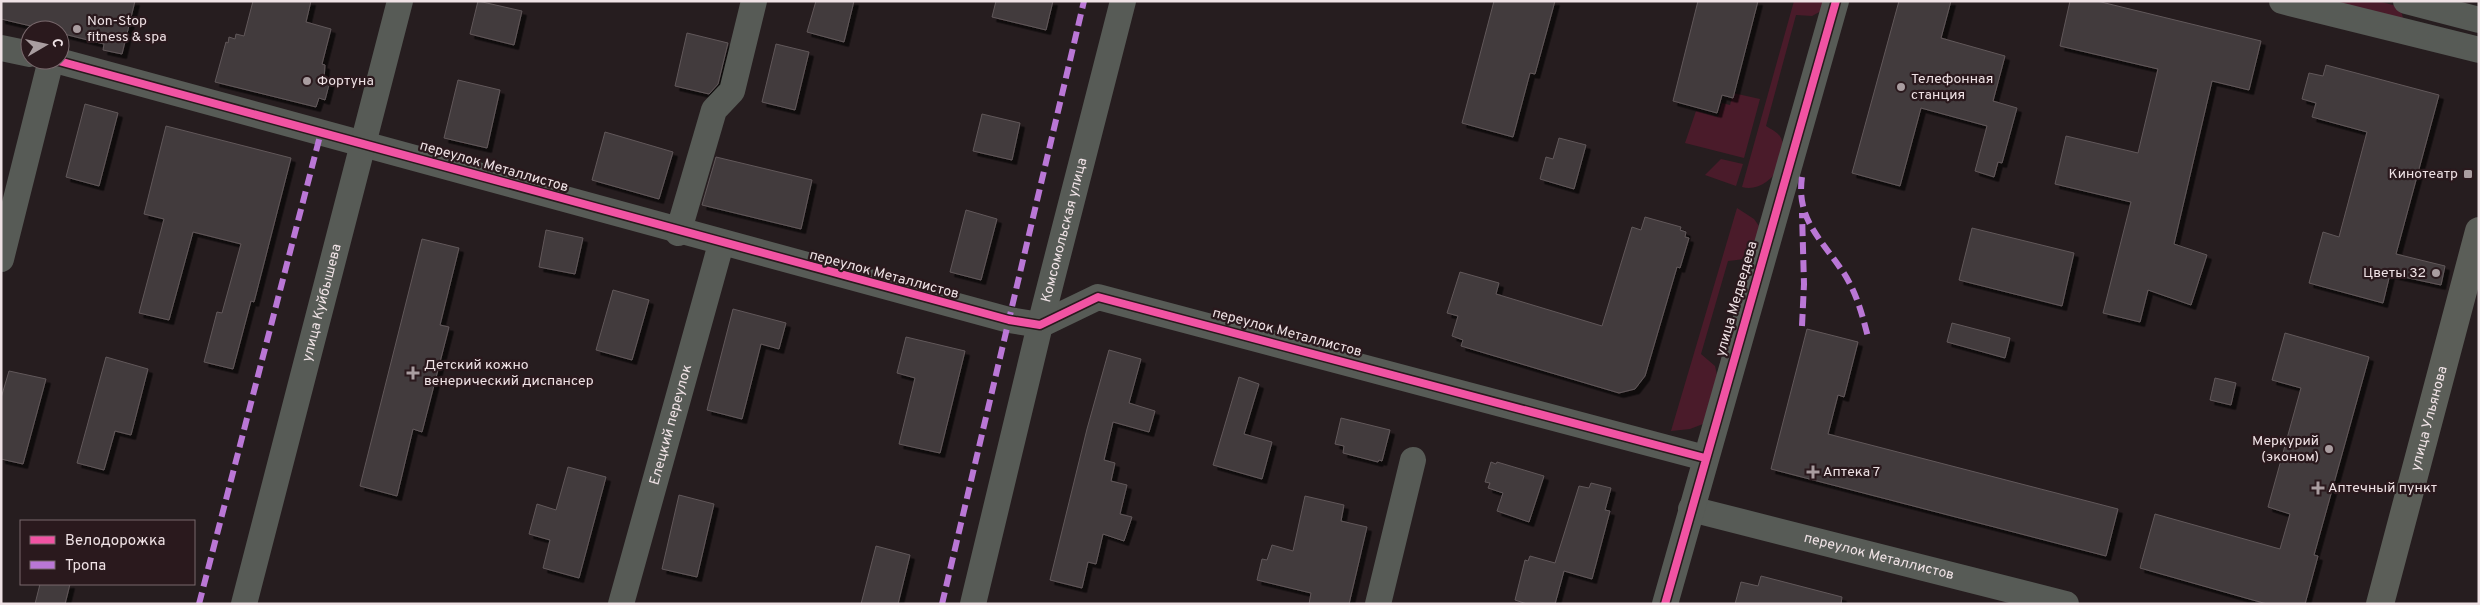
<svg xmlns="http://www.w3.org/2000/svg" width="2480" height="605" viewBox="0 0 2480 605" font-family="Overpass,sans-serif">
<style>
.green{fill:#4a1b2a}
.building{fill:#423a3c;stroke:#61585a;filter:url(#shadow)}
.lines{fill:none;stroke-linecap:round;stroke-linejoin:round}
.minor{stroke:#575b56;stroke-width:26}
.secondary{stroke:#5b5e58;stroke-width:28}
.quiet{stroke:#ba77d6;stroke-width:6;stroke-dasharray:12 6;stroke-linecap:butt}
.cycleway-casing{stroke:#2a191d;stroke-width:11}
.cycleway{stroke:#f153a3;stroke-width:8}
.poi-dot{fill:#a99da0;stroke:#2a191d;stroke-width:2}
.labels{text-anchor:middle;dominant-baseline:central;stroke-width:4.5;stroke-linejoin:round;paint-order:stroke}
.poi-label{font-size:14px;fill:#efe2e5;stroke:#2a191d;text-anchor:start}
.street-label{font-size:14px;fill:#efe2e5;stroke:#2a191d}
</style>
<defs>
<filter id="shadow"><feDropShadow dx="4.5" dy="4.5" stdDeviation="0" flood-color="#0009"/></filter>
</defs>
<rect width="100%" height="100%" fill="#261d1f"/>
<path class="green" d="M1794 1H1826L1823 10 1812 16 1796 15 1766 126C1772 130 1778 132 1781 138 1793 161 1766 194 1742 187Z
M2314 1H2378L2400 7 2403 18Z
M1733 93 1760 99 1744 158 1685 143 1696 111 1718 117 1722 103 1730 105Z
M1721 159 1743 164 1736 186 1705 175Z
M1737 208 1754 219 1759 226C1754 252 1757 259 1728 261L1701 354 1715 366 1717 375 1703 424 1690 429 1671 431Z"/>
<path class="building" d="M1 1H135L122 54 103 50 104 44 60 33V30H48L1 19Z
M253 1H311L306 22 331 29 322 64 325 65 324 79 330 81 325 100 319 98 316 107 215 82 226 42 228 43 229 37 235 39 236 34 244 36Z
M478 1 522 11 514 45 470 34Z
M816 1H854L844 42 807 32Z
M996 1H1053L1046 30 992 17Z
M1494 1H1555L1535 74 1530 73 1513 137 1462 123Z
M1698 1H1758L1733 98 1722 95 1717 113 1673 101Z
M1899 1H1951L1941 38 2005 56 1993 101 2017 108 2002 163 1998 162 1994 177 1975 171 1987 126 1921 108 1900 186 1852 173Z
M2070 1H2097L2261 41 2249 90 2212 81 2174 244 2207 255 2191 305 2148 290 2140 322 2103 313 2131 202 2055 184 2066 136 2138 153 2158 69 2060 46Z
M687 33 728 43 718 84 709 94 675 86Z
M776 44 809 52 795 110 762 102Z
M2326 65 2439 95 2396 254 2445 266 2441 285 2390 274 2383 303 2309 283 2323 232 2339 237 2367 132 2312 117 2316 103 2302 99 2309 73 2323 76Z
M458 80 500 90 487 148 444 138Z
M85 104 118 113 99 186 66 177Z
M982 114 1020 123 1012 160 973 151Z
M166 126 291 158 254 302 251 301 233 369 204 362 217 312 222 313 241 244 193 232 169 320 139 313 164 219 144 214Z
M605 132 673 152 659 199 592 180Z
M1559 138 1586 145 1574 189 1540 179 1546 157 1553 159Z
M716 157 812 180 801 229 702 205Z
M966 210 997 219 981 280 950 272Z
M1645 217 1681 227 1680 230 1686 232 1685 237 1689 238 1680 268 1677 267 1645 376 1635 389 1619 393 1461 346 1463 340 1452 336 1458 316 1447 313 1460 272 1499 283 1496 294 1602 326 1632 227 1641 230Z
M1972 228 2074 253 2062 306 1959 280Z
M546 230 583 238 575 274 539 267Z
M422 239 459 248 440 325 449 327 422 432 413 429 397 496 360 486Z
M613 290 649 300 632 360 596 350Z
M733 309 786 323 779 349 761 344 742 419 707 410Z
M1952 323 2010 338 2005 358 1947 342Z
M1807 329 1858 342 1844 397 1838 395 1828 434 2118 509 2106 556 1771 469Z
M2285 333 2369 357 2314 555 2318 556 2305 604H2267L2140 568 2155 514 2280 549 2290 514 2268 507 2301 388 2272 380Z
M906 337 965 351 940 453 899 444 915 378 897 373Z
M1109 350 1141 359 1129 403 1155 411 1149 432 1113 422 1104 460 1115 463 1111 481 1127 485 1120 514 1132 517 1124 541 1103 534 1096 564 1088 562 1082 588 1050 580 1087 429Z
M106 357 148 369 131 435 115 431 104 470 77 463Z
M9 371 46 379 23 464 1 459V398Z
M1239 377 1259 384 1244 434 1272 442 1262 479 1213 465Z
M2215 378 2236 383 2231 405 2210 400Z
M1341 418 1390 430 1382 461 1379 460 1378 462 1343 453 1344 446 1335 444Z
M1491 462 1496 464 1497 462 1544 476 1529 522 1497 511 1503 493 1488 488 1490 483 1485 482Z
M568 467 606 477 579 578 543 568 550 540 529 534 537 504 556 510Z
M1591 483 1611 488 1605 510 1610 511 1592 579 1564 571 1555 604H1527L1515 600 1525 560 1528 561 1530 556 1555 563 1579 486 1589 488Z
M679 495 714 504 697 577 662 569Z
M1305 496 1344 505 1341 521 1367 527 1349 604H1309L1311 593 1257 580 1262 559 1267 560 1272 545 1293 551Z
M876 546 910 555 898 604H861Z
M1761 576 1842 597 1841 604H1735L1741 582 1758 586Z
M40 584H70L65 604H35Z"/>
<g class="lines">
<g class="minor">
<path d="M2282 1 2479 50"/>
<path d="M2406 1 2479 20"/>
<path d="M1 48 30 54"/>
<path d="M55 60C373 146 690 236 1009 320L1040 325 1098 297 1705 458"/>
<path d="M678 233 714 110 732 91 754 1"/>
<path d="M1 259 51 60"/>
<path id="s1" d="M1691 509 2066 604"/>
<path id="s2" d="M244 604 400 1"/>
<path id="s3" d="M621 604 721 244"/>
<path id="s4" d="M973 604 1040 325 1123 1"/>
<path d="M1378 604 1413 460"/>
<path d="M1665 604 1836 1"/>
</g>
<path class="secondary" id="s5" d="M2380 604 2479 231"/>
<path class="quiet" d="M1802 177C1796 218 1820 238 1841 269 1856 290 1862 314 1868 337
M1802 326 1804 284 1802 213
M199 604 321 132
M942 604 1084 1"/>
<g class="cycleway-casing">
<path id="cycleway" d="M55 60C373 146 690 236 1009 320L1040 325 1098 297 1705 458
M1665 604 1836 1"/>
</g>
<use href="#cycleway" class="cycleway"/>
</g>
<g class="poi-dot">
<circle cx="77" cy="29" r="5"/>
<circle cx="307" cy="81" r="5"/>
<circle cx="1901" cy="87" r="5"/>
<rect x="2463" y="169" width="10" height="10" rx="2.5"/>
<circle cx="2436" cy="273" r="5"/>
<path d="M410.5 365.5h5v5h5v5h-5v5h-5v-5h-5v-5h5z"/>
<circle cx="2329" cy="449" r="5"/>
<path d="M1810.5 464.5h5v5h5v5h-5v5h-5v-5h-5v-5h5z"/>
<path d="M2315.5 480.5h5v5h5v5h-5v5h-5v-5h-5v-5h5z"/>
</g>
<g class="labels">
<g class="poi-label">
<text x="87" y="21">Non-Stop<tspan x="87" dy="16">fitness &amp; spa</tspan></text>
<text x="1911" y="79">Телефонная<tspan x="1911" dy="16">станция</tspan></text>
<text x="317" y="81">Фортуна</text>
<text x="2458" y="174" text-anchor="end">Кинотеатр</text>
<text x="2426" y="273" text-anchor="end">Цветы 32</text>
<text x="424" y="365">Детский кожно<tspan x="424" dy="16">венерический диспансер</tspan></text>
<text x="2319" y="441" text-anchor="end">Меркурий<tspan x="2319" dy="16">(эконом)</tspan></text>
<text x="1823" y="472">Аптека 7</text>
<text x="2328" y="488">Аптечный пункт</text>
</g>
<g class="street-label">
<text transform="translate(494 167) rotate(16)">переулок Металлистов</text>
<text stroke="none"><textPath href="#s4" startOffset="385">Комсомольская улица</textPath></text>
<text transform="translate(884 275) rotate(15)">переулок Металлистов</text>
<text transform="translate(1737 299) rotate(-74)">улица Медведева</text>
<text stroke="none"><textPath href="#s2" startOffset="311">улица Куйбышева</textPath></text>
<text transform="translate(1287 333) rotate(15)">переулок Металлистов</text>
<text stroke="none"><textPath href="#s5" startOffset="192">улица Ульянова</textPath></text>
<text stroke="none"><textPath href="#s3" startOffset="186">Елецкий переулок</textPath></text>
<text stroke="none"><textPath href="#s1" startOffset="194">переулок Металлистов</textPath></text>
</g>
</g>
<rect width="2480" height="605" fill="none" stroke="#efe2e5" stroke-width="5"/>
<rect x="20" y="520" width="175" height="65" fill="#2a191d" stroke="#79696d"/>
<rect x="30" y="536" width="25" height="8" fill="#f153a3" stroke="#79696d"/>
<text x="65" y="545" font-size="15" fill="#efe2e5">Велодорожка</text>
<rect x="30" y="561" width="25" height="8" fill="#ba77d6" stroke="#79696d"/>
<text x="65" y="570" font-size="15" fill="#efe2e5">Тропа</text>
<g transform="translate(45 45) rotate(81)"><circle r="24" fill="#2a191d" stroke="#79696d"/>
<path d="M0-4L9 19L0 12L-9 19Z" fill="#a99da0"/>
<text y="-8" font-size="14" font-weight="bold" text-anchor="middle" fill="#efe2e5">С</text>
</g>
</svg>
